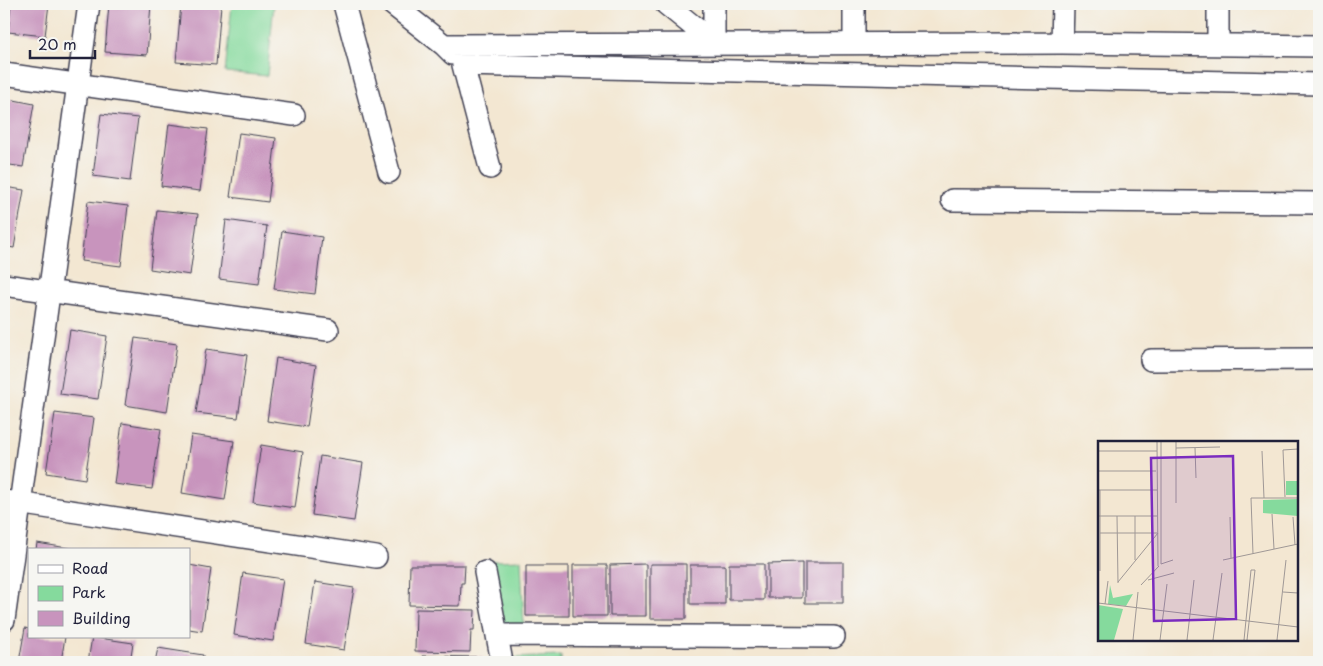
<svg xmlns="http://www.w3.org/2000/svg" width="1323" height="666" viewBox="0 0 1323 666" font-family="'Playpen Sans',sans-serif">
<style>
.green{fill:#85da9d;stroke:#547e6c}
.building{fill:#c894bd}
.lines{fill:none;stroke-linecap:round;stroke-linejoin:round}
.street-casing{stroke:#414052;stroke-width:24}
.street{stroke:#fff;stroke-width:21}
.inset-road{fill:none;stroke:#9f9896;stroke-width:1}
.view{fill:#7b2cbf;fill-opacity:0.15;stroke:#7b2cbf;stroke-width:2.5}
.inset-edge{fill:none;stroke:#22223b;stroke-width:2.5}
</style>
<rect width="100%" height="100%" fill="#f6f6f2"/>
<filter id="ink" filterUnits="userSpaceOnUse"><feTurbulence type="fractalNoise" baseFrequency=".02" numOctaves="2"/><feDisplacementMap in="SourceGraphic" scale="10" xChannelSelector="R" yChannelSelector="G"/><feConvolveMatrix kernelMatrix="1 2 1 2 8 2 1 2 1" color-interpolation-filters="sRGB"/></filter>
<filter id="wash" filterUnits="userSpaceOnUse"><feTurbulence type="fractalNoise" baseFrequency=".0096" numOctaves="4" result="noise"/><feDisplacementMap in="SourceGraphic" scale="20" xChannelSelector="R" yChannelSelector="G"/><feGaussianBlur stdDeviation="1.12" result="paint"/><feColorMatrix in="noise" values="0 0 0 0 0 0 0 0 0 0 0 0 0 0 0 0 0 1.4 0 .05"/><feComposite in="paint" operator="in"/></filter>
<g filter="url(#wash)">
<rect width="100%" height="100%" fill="#f3e7d2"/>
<path class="green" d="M232 4H274L267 76 225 72Z
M521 560 524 627 505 631 492 561Z
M561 656V662H513L512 658Z"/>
<g id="blocks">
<path class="building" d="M11 4H49L45 36 8 32Z
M109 4H151L147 55 105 52Z
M181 4 221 5 216 65 176 62Z
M4 98 34 104 23 167 4 164Z
M101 114 138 118 130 181 93 176Z
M169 124 208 129 200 191 161 186Z
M239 133 276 138 268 202 230 197Z
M4 187 24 190 14 248 4 246Z
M88 201 128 206 121 266 81 261Z
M157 210 198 214 190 275 150 269Z
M226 220 267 226 259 284 219 279Z
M282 231 322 237 315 294 274 289Z
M70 330 107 336 98 399 60 394Z
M135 338 177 344 167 412 125 405Z
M206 349 247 355 238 418 196 413Z
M276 358 316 365 307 427 267 421Z
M55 413 94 418 85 479 46 473Z
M122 423 161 429 152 489 114 484Z
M191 435 234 441 225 500 182 493Z
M261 445 303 452 295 508 253 502Z
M320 456 363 463 354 521 312 515Z
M37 543 74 549V550H36Z
M805 562H843V603H805Z
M802 563V598H768V564Z
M646 564V616H610V565Z
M650 564H686V619H650Z
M729 564H764V600H729Z
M189 565 211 569 202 631 189 629Z
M410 565H465L464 583H461L460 606 409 605Z
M573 565H607V616H573Z
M690 565H725V604H690Z
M526 566H569V616H526Z
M243 573 283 579 273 641 234 635Z
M315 582 354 588 344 650 306 644Z
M416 609 475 610 474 630H471L470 652 415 651Z
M25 628 29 629V637H65L61 662H19Z
M92 637 133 643 130 662H88Z
M158 648 203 655 202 662H155Z
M423 656 482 657V662H423Z
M232 658 253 661V662H231Z"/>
</g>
</g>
<g filter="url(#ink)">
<use href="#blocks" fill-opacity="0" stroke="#414052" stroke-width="1"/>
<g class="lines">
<g class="street-casing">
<path id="street" d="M344 4 389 172
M392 4 444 45 453 54
M666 4 714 43
M714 43V4
M854 43V4
M1062 43 1063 4
M1218 44V4
M444 45 1062 43 1319 46
M4 74 294 115
M490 168 463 65 1319 84
M952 200 1319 203
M4 285 328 330
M1151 360 1319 359
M4 501 376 557
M485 572 502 662
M4 620 89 4
M497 635 834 637"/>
</g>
<use href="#street" class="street"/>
</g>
</g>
<g transform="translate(1098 441)">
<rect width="200" height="200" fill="#f3e7d2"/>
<path d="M188 40H200V54H188ZM200 58V75L165 72V59ZM12 144 15 157 35 153 28 165 10 163ZM0 164 25 168 16 199H0Z" fill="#85da9d"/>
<path class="inset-road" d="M59 1 60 125M63 1V123L75 119M78 1V62M78 7 122 6M97 7 98 37M0 10H59M164 10 166 57M0 30H58M1 49H59M2 49V130M187 56 185 9 200 8M174 73 176 108M1 75H59M19 75 20 142M37 75V119M132 76 133 117M195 76 197 104M2 92H59M155 113 153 57H200M125 119 200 103M50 139 76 132M20 141 60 92M43 144 61 125M185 151 200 152M0 162 200 186M7 163 10 140M35 199 40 151M62 199 69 143M89 199 96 139M115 199 124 132M146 199 153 129M149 199 157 129H153M179 199 188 119"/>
<path class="view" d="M135 15 138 178 56 180 53 17Z"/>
<rect width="200" height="200" class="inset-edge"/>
</g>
<rect width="1323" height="666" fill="none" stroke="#f6f6f2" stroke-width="20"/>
<rect x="28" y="548" width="162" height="90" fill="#f6f6f2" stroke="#a1a1a9"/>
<rect x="38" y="565" width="25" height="8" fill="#ffffff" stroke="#a1a1a9"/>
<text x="72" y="574" font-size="15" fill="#22223b">Road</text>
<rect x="38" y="586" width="25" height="15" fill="#85da9d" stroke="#a1a1a9"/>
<text x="72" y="598" font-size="15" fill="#22223b">Park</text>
<rect x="38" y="611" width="25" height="15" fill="#c894bd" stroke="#a1a1a9"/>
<text x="72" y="624" font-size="15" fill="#22223b">Building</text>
<path d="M30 50v8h65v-8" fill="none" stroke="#22223b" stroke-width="2.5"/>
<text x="38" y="50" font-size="15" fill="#22223b" stroke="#f6f6f2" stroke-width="4" paint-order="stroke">20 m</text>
</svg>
